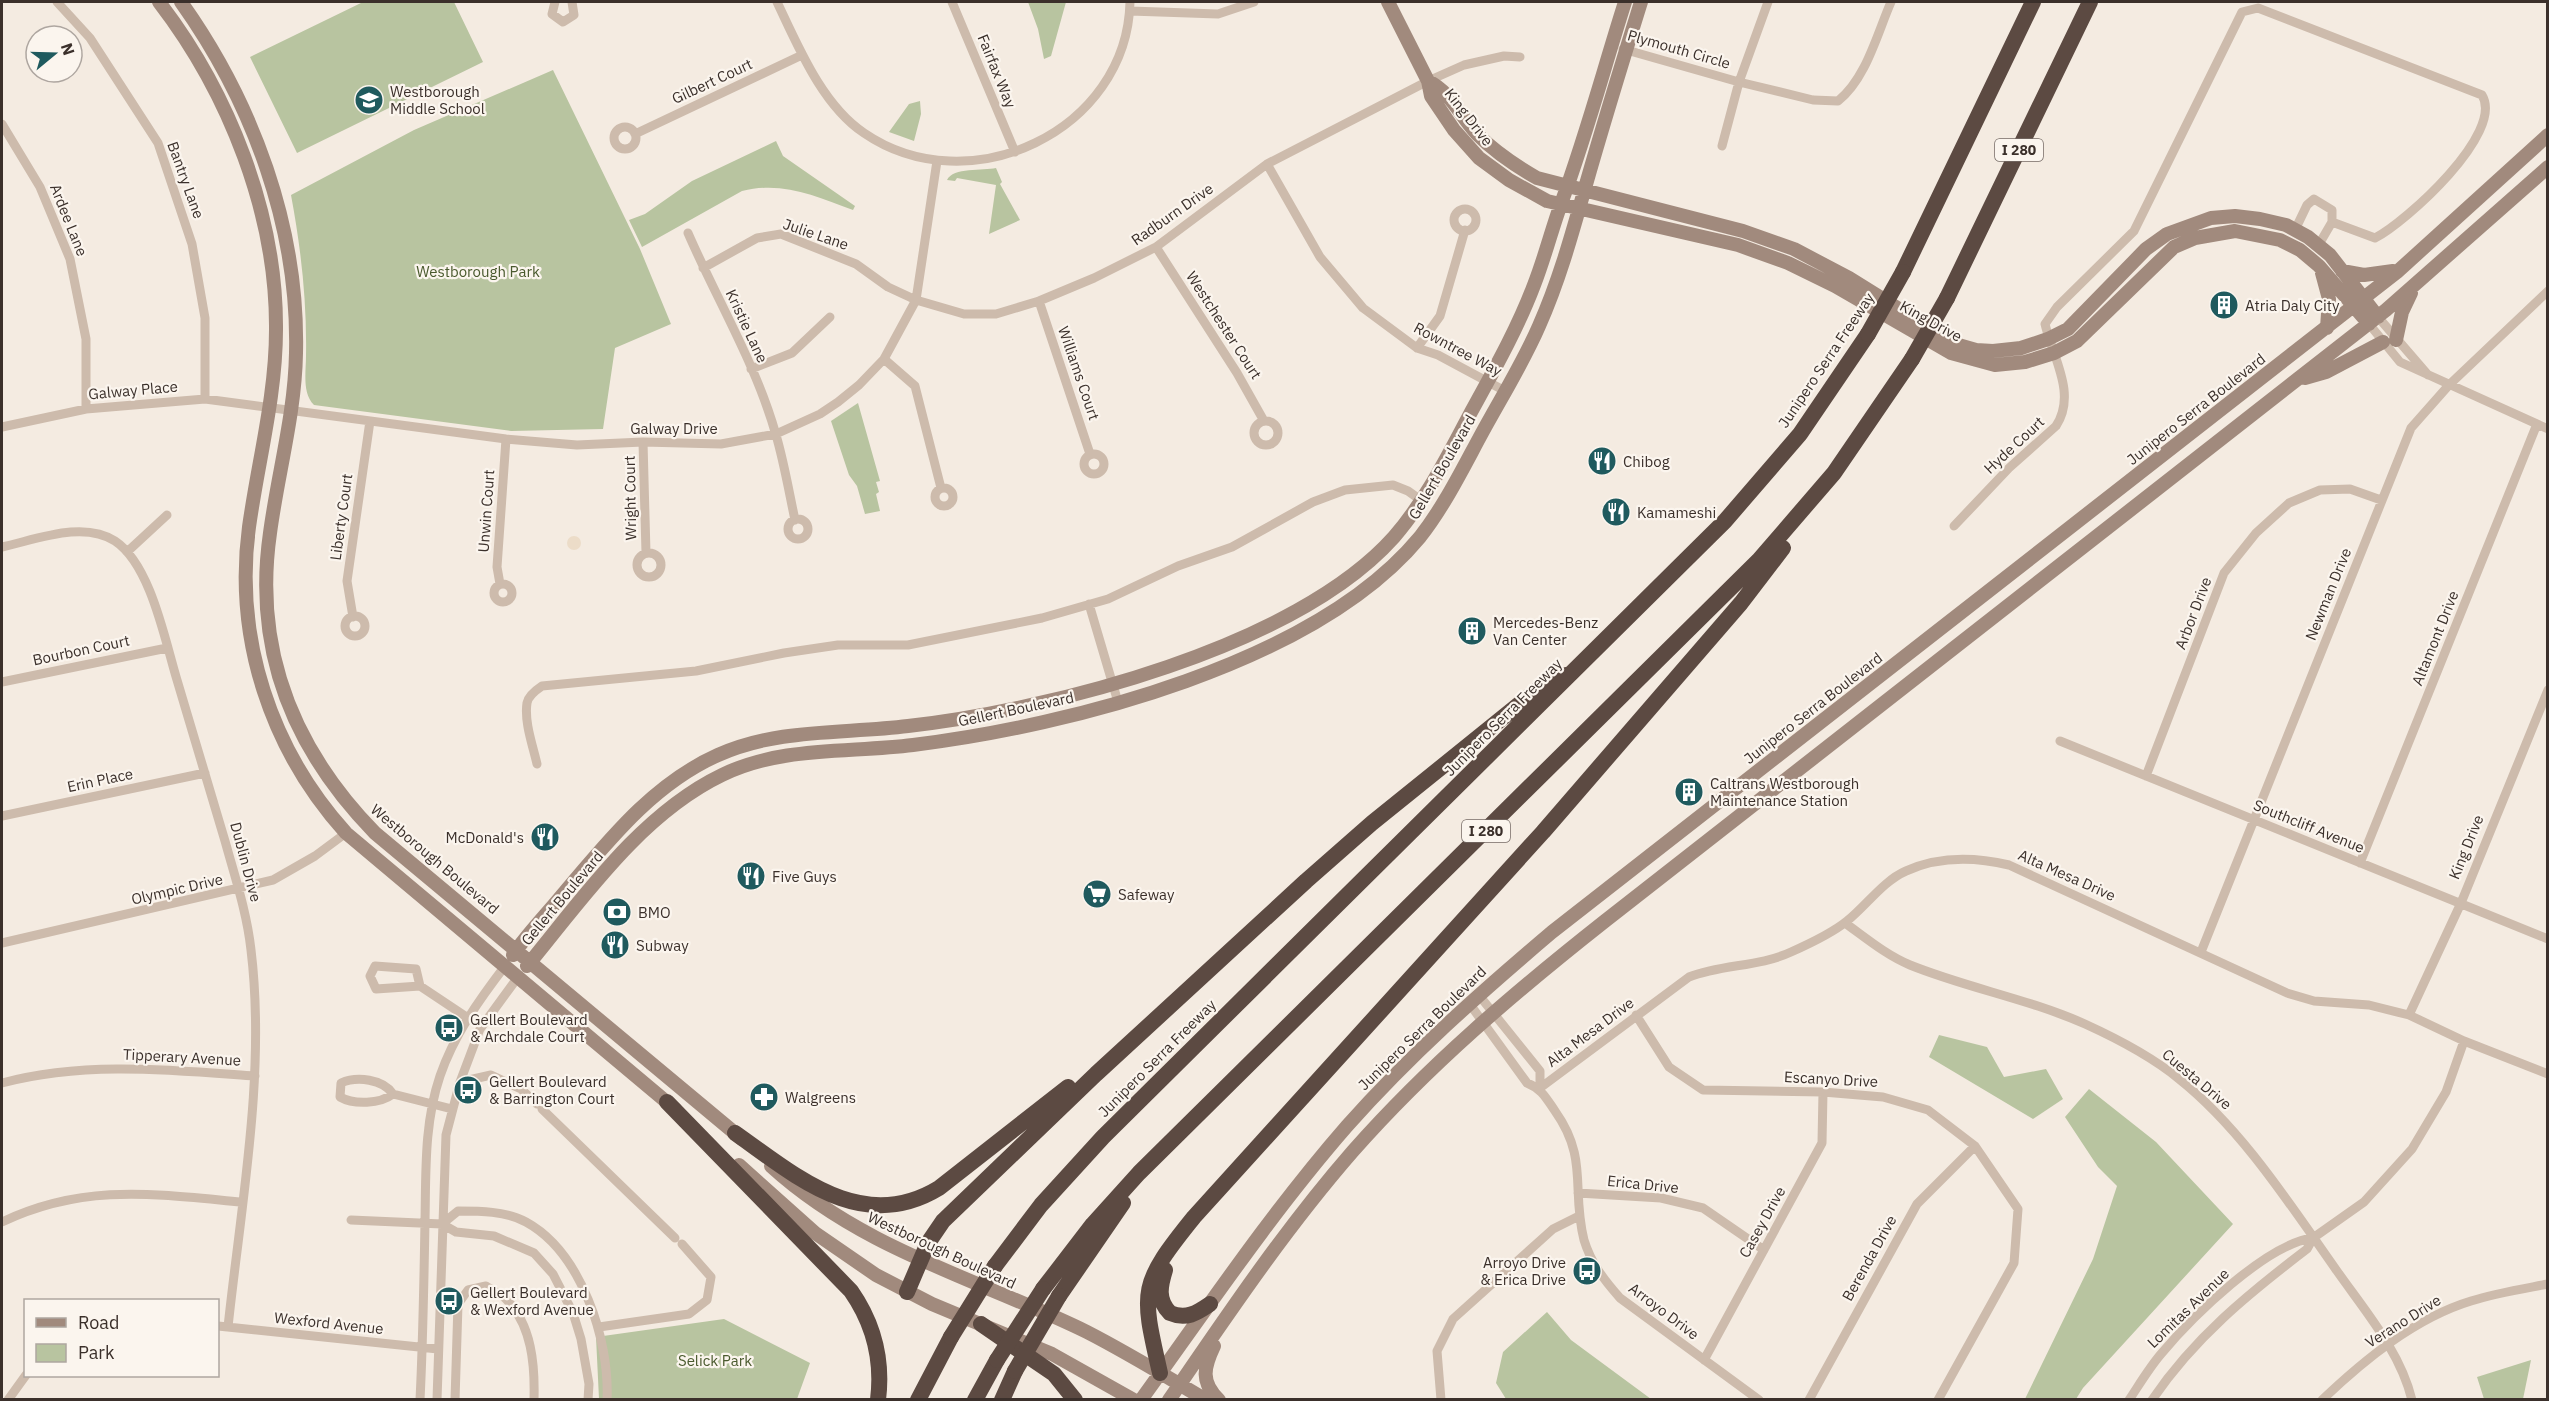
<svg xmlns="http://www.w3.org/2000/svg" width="2549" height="1401" viewBox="0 0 2549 1401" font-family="'IBM Plex Sans',sans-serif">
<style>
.green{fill:#b8c4a0}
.plaza{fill:#ecdcc8}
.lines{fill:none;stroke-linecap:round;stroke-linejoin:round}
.street{stroke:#cdbbac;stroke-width:9}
.secondary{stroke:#a18a7d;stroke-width:14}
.highway{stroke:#5c4a42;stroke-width:16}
.highway-bridge{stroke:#5c4a42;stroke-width:16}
.labels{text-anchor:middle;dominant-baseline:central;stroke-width:4.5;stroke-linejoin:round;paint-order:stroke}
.shield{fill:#fbf5ee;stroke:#756b66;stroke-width:1.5}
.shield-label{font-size:14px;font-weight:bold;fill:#3b302b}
.street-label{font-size:15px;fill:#3b302b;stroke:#fbf5ee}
.poi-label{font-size:15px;fill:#3b302b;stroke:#fbf5ee;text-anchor:start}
.park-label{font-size:15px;fill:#4a5a2e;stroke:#fbf5ee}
</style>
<rect width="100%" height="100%" fill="#f4ebe1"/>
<path class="green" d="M363 2H454L483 62 297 153 250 57Z
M1028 2H1066L1051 56 1044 59 1038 29Z
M553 70 640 249 671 324 615 348 603 429 511 431 314 405C302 393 306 372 306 356 307 301 301 249 291 195L414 130Z
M920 101 921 114 914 141 889 132 909 104Z
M776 141 783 156 855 206 853 210C815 196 783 181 742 191L642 247 629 220 645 214 692 181Z
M996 168 1002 182 1000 184 1020 220 989 234 996 185 957 178 955 181 947 180C953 167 983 171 996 168Z
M858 403 880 481 876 482 879 492 876 494 880 511 865 514 857 486 849 475 831 421Z
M1939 1035 1987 1047 2004 1077 2046 1069 2063 1099 2033 1119 1929 1057Z
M2089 1089 2156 1142 2233 1224 2083 1388 2076 1399H2025L2093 1259 2117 1186 2098 1167 2065 1117Z
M1547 1312 1571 1340 1651 1399H1506L1496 1383 1503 1352Z
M724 1319 810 1363 797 1399H599L596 1337Z
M2531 1360 2523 1399H2484L2477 1377Z"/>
<path class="plaza" d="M567 543a7 7 0 1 1 14 0a7 7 0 1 1-14 0Z"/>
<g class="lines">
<path class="street" d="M57 2 90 38 158 143 192 244 205 318V399
M555 2 552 14 563 22 574 15 572 2
M777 2C798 46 822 105 864 133 969 205 1127 131 1130 2
M952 2 1015 152
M1768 2 1739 82 1813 100 1838 101C1866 79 1877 34 1891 2
M1130 11 1218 14 1254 2
M1623 49 1739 82 1722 146
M2 124 40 187 70 259 86 339V409
M614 138a11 11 0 1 1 22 0a11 11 0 1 1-22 0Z
M635 134 802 55
M1267 164 1320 257 1363 308 1417 348 1438 355 1505 391
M1454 220a11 11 0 1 1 22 0a11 11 0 1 1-22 0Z
M2295 230 2307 205 2314 199 2332 210V222L2318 246
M688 233C717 300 756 364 776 435 784 462 789 492 795 520
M1156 247 1237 373 1264 421
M703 268 757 238 781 234 856 264 888 287 916 300 964 314H996L1039 301 1094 278 1156 247 1267 164 1428 81 1464 65 1504 56 1520 57
M1039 301 1090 454
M2378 317 2428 375
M2369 324 2400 362 2548 429
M1417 348 1440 316 1465 230
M884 359 915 386 941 488
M751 369 792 353 830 317
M1254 433a12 12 0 1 1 24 0a12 12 0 1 1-24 0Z
M2 427 86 409 205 399 506 439 577 445 643 442 721 444 776 434 820 414 838 402 859 385 884 359 916 300 937 161
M643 442 646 553
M1084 464a10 10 0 1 1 20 0a10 10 0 1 1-20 0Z
M935 497a9 9 0 1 1 18 0a9 9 0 1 1-18 0Z
M788 529a10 10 0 1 1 20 0a10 10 0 1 1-20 0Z
M1954 526 2009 468 2056 426C2077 394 2053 358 2045 324L2057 307 2134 231 2242 12 2258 8 2482 95C2505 133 2406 222 2375 238L2332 222
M2 547C35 540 83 520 115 541 151 565 165 641 177 680 193 734 209 787 225 841 235 877 247 913 251 950 266 1073 241 1205 228 1327
M127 552 167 515
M637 565a12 12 0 1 1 24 0a12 12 0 1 1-24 0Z
M494 593a9 9 0 1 1 18 0a9 9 0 1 1-18 0Z
M500 584 497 567 506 439
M1089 604 1118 702
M345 626a10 10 0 1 1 20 0a10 10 0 1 1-20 0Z
M353 617 347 581 370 421
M2 682 167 648
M2060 741 2548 939
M537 764C533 746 524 722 527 703 528 696 536 690 542 686L696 671 784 653 838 645H908L1042 618 1108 599 1178 566 1232 547 1313 502 1345 490 1393 485 1408 491 1422 501
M2146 776 2224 573 2256 533 2289 503 2320 490 2350 489 2381 500
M2 816 205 773
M2360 863 2537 424
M1845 923C1866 938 1886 955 1910 965 1967 988 2029 999 2085 1024 2118 1039 2151 1056 2179 1079 2242 1129 2291 1206 2337 1271 2365 1311 2400 1351 2412 1400
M2 943 273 880 315 856 346 833
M2201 952 2411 428 2449 385 2548 291
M420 986 376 989 370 976 375 966 416 969 420 986 468 1018
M1478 994 1540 1071V1088
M1469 1003 1527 1083C1542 1089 1546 1098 1555 1111 1589 1159 1571 1189 1584 1240 1591 1263 1604 1280 1620 1298L1759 1400
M1636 1015 1669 1067 1703 1090 1823 1092 1883 1097 1928 1110 1975 1146 2018 1209 2014 1263 1938 1400
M2409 1015 2461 903 2548 690
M460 1082 491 1075 521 1089 537 1104
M2 1083C84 1061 171 1070 255 1076
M1540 1088 1689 977C1722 964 1759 967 1791 952 1809 944 1831 934 1847 921 1866 906 1883 881 1906 871 1939 856 1975 857 2009 865L2287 993 2314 1001 2369 1005 2409 1015 2464 1041 2548 1074
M393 1094C380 1104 354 1105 340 1097L341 1083C357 1076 383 1079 393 1094L452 1109
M542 1109 675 1238
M1578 1193 1661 1198 1703 1208 1764 1250
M351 1220 442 1224 456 1232 494 1236 534 1253 553 1274 573 1313 581 1339 589 1384 588 1400
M2 1222C84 1183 154 1194 241 1202
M442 1224 458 1211C479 1211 506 1211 526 1222 581 1252 610 1340 607 1400
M218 1326 438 1349
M599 1327 689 1314 707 1300 711 1277 682 1244
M1704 1360 1822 1143 1823 1092
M8 1400 26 1375
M420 1400C423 1340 424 1281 425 1221 426 1173 424 1123 440 1076 454 1035 479 1000 505 966
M437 1400 446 1135 460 1082 480 1029 518 977
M455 1400 458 1304 468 1290 486 1286C492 1290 501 1294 506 1299 532 1325 535 1365 534 1400
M1441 1400 1437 1351 1453 1319 1553 1229 1579 1216
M1809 1400 1917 1204 1975 1146
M2129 1400C2139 1385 2149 1368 2161 1354 2192 1317 2266 1244 2313 1238
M2152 1400C2194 1338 2248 1294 2307 1249L2313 1238 2364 1202 2412 1149 2446 1092 2464 1041
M2322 1400C2364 1360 2415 1318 2471 1301 2496 1293 2522 1289 2548 1284"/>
<path class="secondary" d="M159 2C229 93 277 214 276 330 276 396 258 462 249 527 234 639 271 750 346 833L675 1109
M181 2C253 103 299 228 296 353 295 414 278 473 270 533 253 651 293 749 375 833L742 1139
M1388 2 1428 81 1431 96 1454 130 1479 158 1509 180 1547 201 1738 245 1788 263 1835 286 1951 353 1995 365 2025 362 2054 353 2077 341 2174 247 2195 238 2235 231 2280 240 2300 250 2319 266 2369 324
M1428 81C1451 92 1460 116 1477 134 1495 152 1516 166 1537 178L1743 231 1794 249 1849 278 1955 344 1976 350 1993 351 2021 348 2048 339 2068 329 2146 249 2167 234 2211 218 2235 216 2260 219 2286 225 2308 237 2330 255 2378 317
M2342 271 2364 275 2393 271
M2322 273 2329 299 2327 328
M2396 340 2402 312 2411 293
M2305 378 2326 372 2383 342
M513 955C528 933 547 914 564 893 609 840 653 784 718 755 778 728 844 734 908 726 1051 710 1296 647 1394 537 1426 500 1447 457 1470 414 1493 372 1517 330 1534 285 1545 257 1552 228 1562 201 1586 136 1604 68 1625 2
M527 966C583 898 641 814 722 775 781 746 849 753 913 745 1069 726 1316 663 1420 537 1445 505 1463 468 1482 433 1501 398 1523 363 1539 326 1559 281 1572 234 1585 188 1603 125 1622 63 1641 2
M739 1165 815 1233 876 1275 932 1304 1052 1354 1134 1400
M771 1166C863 1250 979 1279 1087 1332 1128 1353 1167 1377 1206 1400
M1214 1346C1204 1367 1200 1382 1219 1400
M1141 1400C1208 1307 1272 1212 1347 1126 1410 1055 1480 993 1552 932L2397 272 2548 135
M1169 1400C1228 1314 1285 1229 1353 1151 1429 1065 1515 992 1605 921L2386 310 2548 167"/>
<path class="highway" d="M1903 272 2033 2
M1947 298 2090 2
M667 1102 851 1291C874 1324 883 1360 878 1400
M735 1133C796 1176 862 1235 939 1188L1068 1087
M995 1266 1041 1205 1103 1137 1725 521 1800 434 1868 334
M1165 1270C1160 1286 1157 1300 1170 1313 1186 1320 1197 1313 1210 1304
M1043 1289 1093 1224 1139 1173 1759 560 1834 473 1912 359
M907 1292 928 1243 943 1221 1096 1074 1306 881 1372 823 1542 686 1566 675
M1059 1296 1123 1203
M981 1324 1054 1374 1075 1400
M1160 1373C1141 1290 1139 1285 1194 1217L1543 832 1741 603 1783 548
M918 1400 951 1337
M975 1400 997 1360
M1002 1400 1015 1371"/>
<path class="highway-bridge" d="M1868 334 1903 272
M1912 359 1947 298
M951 1337 995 1266
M997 1360 1043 1289
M1015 1371 1059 1296"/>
</g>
<defs>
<g id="school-disc" transform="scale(1.5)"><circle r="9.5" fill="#1f5a5e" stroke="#fbf5ee"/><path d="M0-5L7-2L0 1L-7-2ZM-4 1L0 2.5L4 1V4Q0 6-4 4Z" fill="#fff"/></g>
<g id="building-disc" transform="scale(1.5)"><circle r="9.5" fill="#1f5a5e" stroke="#fbf5ee"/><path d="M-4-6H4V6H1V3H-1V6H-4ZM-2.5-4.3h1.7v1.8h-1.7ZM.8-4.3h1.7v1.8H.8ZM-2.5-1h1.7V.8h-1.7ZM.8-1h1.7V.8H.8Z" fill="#fff"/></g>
<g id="restaurant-disc" transform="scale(1.5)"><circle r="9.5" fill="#1f5a5e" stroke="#fbf5ee"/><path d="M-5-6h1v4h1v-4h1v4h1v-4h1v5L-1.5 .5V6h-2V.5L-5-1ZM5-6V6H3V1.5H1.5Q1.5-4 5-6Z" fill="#fff"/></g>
<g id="supermarket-disc" transform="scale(1.5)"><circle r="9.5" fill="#1f5a5e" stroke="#fbf5ee"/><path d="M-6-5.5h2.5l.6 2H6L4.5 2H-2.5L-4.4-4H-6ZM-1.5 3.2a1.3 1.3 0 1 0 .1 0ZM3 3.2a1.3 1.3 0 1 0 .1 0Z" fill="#fff"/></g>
<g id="bank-disc" transform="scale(1.5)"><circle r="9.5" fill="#1f5a5e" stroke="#fbf5ee"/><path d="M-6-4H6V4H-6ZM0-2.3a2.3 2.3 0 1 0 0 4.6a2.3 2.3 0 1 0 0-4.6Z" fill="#fff"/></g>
<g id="bus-disc" transform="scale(1.5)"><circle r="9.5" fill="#1f5a5e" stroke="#fbf5ee"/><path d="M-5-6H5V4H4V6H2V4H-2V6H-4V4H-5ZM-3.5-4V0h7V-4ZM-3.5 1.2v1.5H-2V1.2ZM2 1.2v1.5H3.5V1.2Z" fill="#fff"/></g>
<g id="pharmacy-disc" transform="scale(1.5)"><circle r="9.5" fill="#1f5a5e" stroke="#fbf5ee"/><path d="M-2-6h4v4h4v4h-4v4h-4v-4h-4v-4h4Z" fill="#fff"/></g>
</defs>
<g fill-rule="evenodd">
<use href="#school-disc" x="369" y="100"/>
<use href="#building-disc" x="2224" y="305"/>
<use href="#restaurant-disc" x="1602" y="461"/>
<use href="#restaurant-disc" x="1616" y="512"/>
<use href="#building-disc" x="1472" y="631"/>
<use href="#building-disc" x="1689" y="792"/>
<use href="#restaurant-disc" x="545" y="837"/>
<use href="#restaurant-disc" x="751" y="876"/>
<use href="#supermarket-disc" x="1097" y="894"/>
<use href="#bank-disc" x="617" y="912"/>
<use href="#restaurant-disc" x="615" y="945"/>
<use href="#bus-disc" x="449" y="1028"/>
<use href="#bus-disc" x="468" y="1090"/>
<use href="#pharmacy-disc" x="764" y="1097"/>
<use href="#bus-disc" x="1587" y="1271"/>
<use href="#bus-disc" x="449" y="1301"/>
</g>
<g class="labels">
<g class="shield">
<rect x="1995" y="139" width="48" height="22" rx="4.5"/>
<rect x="1462" y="820" width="48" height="22" rx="4.5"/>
</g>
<g class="shield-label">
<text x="2019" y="150">I 280</text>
<text x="1486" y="831">I 280</text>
</g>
<g class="street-label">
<text transform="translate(1679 49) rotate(16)">Plymouth Circle</text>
<text transform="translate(997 71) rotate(68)">Fairfax Way</text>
<text transform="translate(712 81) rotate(-25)">Gilbert Court</text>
<text transform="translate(1469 117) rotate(52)">King Drive</text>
<text transform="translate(186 180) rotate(70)">Bantry Lane</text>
<text transform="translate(1172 214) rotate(-35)">Radburn Drive</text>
<text transform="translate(69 220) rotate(68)">Ardee Lane</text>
<text transform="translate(816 234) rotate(19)">Julie Lane</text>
<text transform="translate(1931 321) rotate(29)">King Drive</text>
<text transform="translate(1224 325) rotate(57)">Westchester Court</text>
<text transform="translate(747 326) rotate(65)">Kristie Lane</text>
<text transform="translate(1458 349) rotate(28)">Rowntree Way</text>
<text transform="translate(1826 360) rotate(-56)">Junipero Serra Freeway</text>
<text transform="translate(1079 373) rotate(71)">Williams Court</text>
<text transform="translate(133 390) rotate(-5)">Galway Place</text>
<text transform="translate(2196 409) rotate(-38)">Junipero Serra Boulevard</text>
<text x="674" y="428">Galway Drive</text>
<text transform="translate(2014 445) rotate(-43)">Hyde Court</text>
<text transform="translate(1442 467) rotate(-60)">Gellert Boulevard</text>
<text transform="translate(630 498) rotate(-91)">Wright Court</text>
<text transform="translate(486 511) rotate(-86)">Unwin Court</text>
<text transform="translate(341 517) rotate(-82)">Liberty Court</text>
<text transform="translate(2328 594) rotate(-68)">Newman Drive</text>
<text transform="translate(2193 613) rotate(-69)">Arbor Drive</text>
<text transform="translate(2435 638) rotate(-68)">Altamont Drive</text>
<text transform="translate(81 650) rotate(-12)">Bourbon Court</text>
<text transform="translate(1813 708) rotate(-38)">Junipero Serra Boulevard</text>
<text transform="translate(1016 709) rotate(-12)">Gellert Boulevard</text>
<text transform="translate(1503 717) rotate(-45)">Junipero Serra Freeway</text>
<text transform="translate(100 780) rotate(-12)">Erin Place</text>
<text transform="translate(2309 826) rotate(22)">Southcliff Avenue</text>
<text transform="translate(2466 847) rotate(-68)">King Drive</text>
<text transform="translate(435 859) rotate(40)">Westborough Boulevard</text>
<text transform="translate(246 862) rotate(75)">Dublin Drive</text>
<text transform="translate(2067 875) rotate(24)">Alta Mesa Drive</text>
<text transform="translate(177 889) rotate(-13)">Olympic Drive</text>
<text transform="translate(562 898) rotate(-50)">Gellert Boulevard</text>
<text transform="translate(1422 1028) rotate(-44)">Junipero Serra Boulevard</text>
<text transform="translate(1590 1032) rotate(-37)">Alta Mesa Drive</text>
<text transform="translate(182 1057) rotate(3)">Tipperary Avenue</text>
<text transform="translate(1157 1058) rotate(-45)">Junipero Serra Freeway</text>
<text transform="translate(1831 1079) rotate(3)">Escanyo Drive</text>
<text transform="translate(2197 1079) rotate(40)">Cuesta Drive</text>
<text transform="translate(1643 1184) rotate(6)">Erica Drive</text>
<text transform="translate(1762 1222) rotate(-61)">Casey Drive</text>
<text transform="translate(942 1250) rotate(25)">Westborough Boulevard</text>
<text transform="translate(1869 1258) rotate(-61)">Berenda Drive</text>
<text transform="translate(2188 1308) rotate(-44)">Lomitas Avenue</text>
<text transform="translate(1664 1311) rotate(37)">Arroyo Drive</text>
<text transform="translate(2403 1321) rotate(-32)">Verano Drive</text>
<text transform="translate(329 1323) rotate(6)">Wexford Avenue</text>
</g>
<g class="poi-label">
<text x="390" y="91">Westborough<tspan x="390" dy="17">Middle School</tspan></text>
<text x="2245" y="305">Atria Daly City</text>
<text x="1623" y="461">Chibog</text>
<text x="1637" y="512">Kamameshi</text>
<text x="1493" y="622">Mercedes-Benz<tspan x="1493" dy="17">Van Center</tspan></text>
<text x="1710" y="783">Caltrans Westborough<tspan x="1710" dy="17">Maintenance Station</tspan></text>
<text x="524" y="837" text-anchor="end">McDonald's</text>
<text x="772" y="876">Five Guys</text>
<text x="1118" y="894">Safeway</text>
<text x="638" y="912">BMO</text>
<text x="636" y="945">Subway</text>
<text x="470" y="1019">Gellert Boulevard<tspan x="470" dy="17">&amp; Archdale Court</tspan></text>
<text x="489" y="1081">Gellert Boulevard<tspan x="489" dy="17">&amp; Barrington Court</tspan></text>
<text x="785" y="1097">Walgreens</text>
<text x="1566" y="1262" text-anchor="end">Arroyo Drive<tspan x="1566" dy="17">&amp; Erica Drive</tspan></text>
<text x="470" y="1292">Gellert Boulevard<tspan x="470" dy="17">&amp; Wexford Avenue</tspan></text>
</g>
<g class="park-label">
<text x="478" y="271">Westborough Park</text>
<text x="715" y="1360">Selick Park</text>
</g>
</g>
<rect width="2549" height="1401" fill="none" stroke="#3b302b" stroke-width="6"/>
<rect x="24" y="1299" width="195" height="78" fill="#fbf5ee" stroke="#aea6a0" stroke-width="1.5"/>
<rect x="36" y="1318" width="30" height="9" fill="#a18a7d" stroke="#aea6a0" stroke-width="1.5"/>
<text x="78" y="1329" font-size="18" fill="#3b302b">Road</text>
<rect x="36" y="1344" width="30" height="18" fill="#b8c4a0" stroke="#aea6a0" stroke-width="1.5"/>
<text x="78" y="1359" font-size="18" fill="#3b302b">Park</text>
<g transform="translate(54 54) rotate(71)"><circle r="28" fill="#fbf5ee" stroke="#aea6a0" stroke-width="1.5"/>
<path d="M0-4.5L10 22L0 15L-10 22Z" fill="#1f5a5e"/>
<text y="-9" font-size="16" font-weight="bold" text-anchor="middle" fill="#3b302b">N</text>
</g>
</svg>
